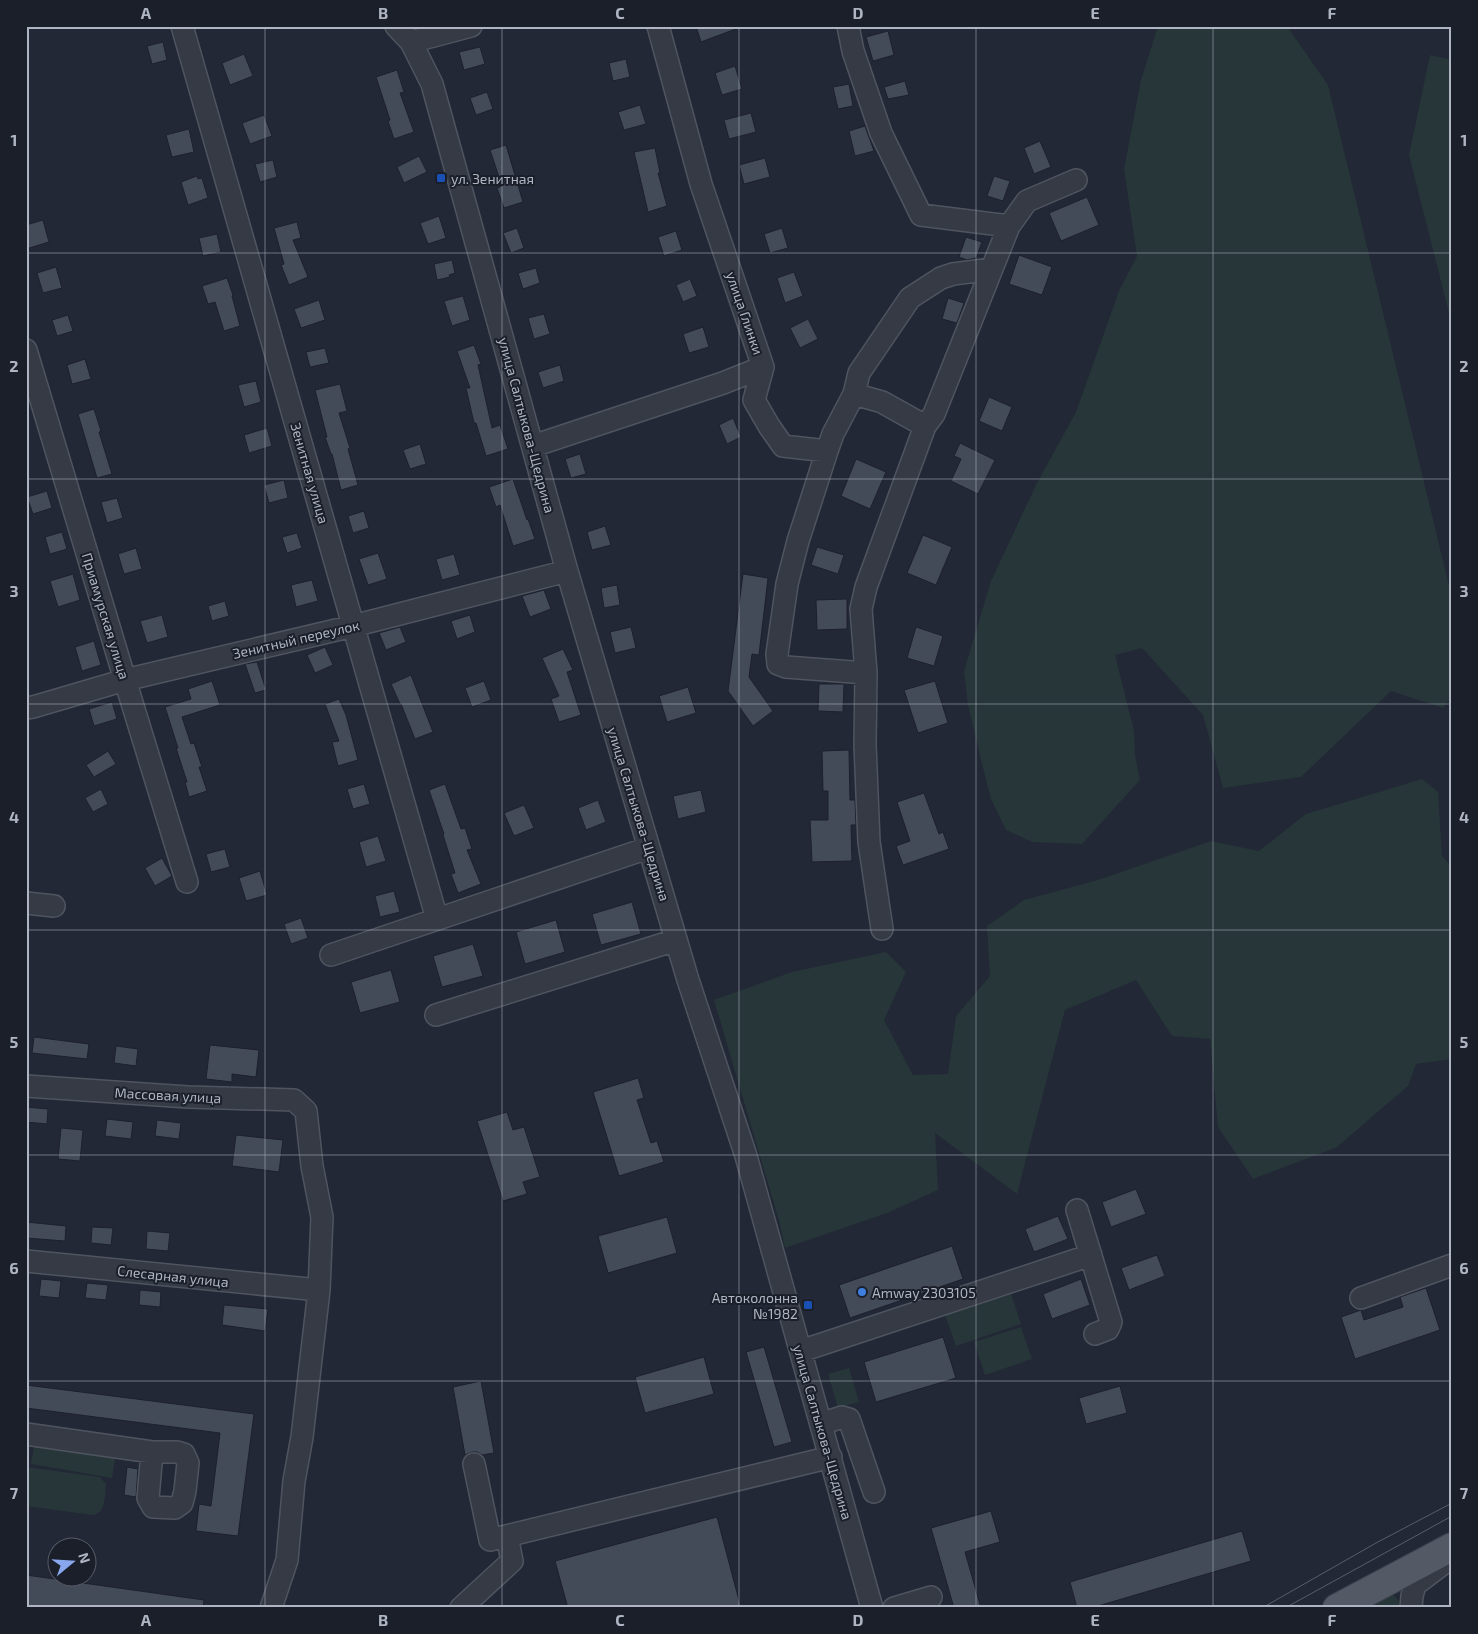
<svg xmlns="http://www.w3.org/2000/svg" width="1478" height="1634" viewBox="0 0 1478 1634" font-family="'Exo 2',sans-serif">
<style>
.green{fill:#263639}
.building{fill:#434b59;stroke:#1c212c}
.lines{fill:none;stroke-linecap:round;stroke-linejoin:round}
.minor-casing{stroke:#4f5560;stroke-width:24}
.major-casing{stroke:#3e434f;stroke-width:30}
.minor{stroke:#353a45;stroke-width:21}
.major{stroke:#535965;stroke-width:28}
.tram{stroke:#575e6c;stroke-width:1}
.grid{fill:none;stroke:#afb5c2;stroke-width:1;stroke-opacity:0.55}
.transit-dot{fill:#1a4fb4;stroke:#1a1f2a;stroke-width:2}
.shop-dot{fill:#3f7fe0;stroke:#1a1f2a;stroke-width:2}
.labels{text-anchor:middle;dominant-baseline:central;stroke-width:4;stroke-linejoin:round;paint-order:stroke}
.poi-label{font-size:14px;fill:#afb5c2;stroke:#1a1f2a;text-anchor:start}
.street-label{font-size:14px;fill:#afb5c2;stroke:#1a1f2a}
.neatline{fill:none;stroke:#afb5c2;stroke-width:2}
.grid-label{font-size:16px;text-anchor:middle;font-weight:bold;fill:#afb5c2}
</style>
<rect width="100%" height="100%" fill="#222835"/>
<path class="green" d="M1158 26H1287L1328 85 1452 598V697L1443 708 1391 691 1301 777 1223 788 1203 715 1142 648 1115 655 1134 731 1135 755 1140 780 1082 844 1032 842 1006 830 991 799 984 772 968 705 964 671 991 581 1036 485 1076 412 1119 291 1137 256 1124 169 1141 80Z
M1430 55 1452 60V325L1409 155Z
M1422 779 1438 792 1442 856 1452 867V1059L1416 1064 1408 1086 1337 1147 1253 1179 1218 1127 1210 1039 1172 1036 1136 980 1065 1010 1017 1194 935 1133 938 1190 887 1213 785 1248 780 1224 714 1000 792 972 886 952 906 972 884 1020 913 1075 948 1074 956 1016 990 976 987 926 1024 900 1098 880 1211 841 1259 851 1306 814Z
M1011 1294 1021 1324 956 1346 945 1315Z
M1021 1327 1032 1359 985 1375 974 1342Z
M849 1368 859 1402 838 1408 828 1374Z
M35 1440 116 1454 112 1478 31 1464Z
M29 1468H34L100 1477 106 1484C105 1494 106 1514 93 1515L26 1506V1471Z
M1387 1593C1396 1595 1399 1599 1400 1608H1362Z"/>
<path class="building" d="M696 26H741V27L701 42Z
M888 31 894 55 873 61 866 37Z
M163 42 167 60 152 64 147 46Z
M480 47 485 64 464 70 459 52Z
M244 54 253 76 230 85 222 63Z
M626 59 630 77 613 81 609 63Z
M735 66 742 89 722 95 715 73Z
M397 70 404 92 400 93 414 132 394 139 388 121 390 120 376 77Z
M905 81 909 95 888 99 884 87Z
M849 84 853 106 838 109 833 87Z
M487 92 493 109 476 115 470 98Z
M640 105 646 124 624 130 618 112Z
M751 113 756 132 729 139 724 120Z
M264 115 272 136 250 144 242 123Z
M865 126 874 151 855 156 849 131Z
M189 129 194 152 172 157 166 135Z
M1040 141 1051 167 1034 174 1024 148Z
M506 145 523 202 504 208 497 188 502 186 490 150Z
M655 148 660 173H658L667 206 648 212 634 152Z
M419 156 427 172 404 183 397 167Z
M765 158 770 177 744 184 739 165Z
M273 160 277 177 260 182 255 164Z
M197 176 198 179 202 178 208 198 188 205 181 182Z
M994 176 1010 181 1003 201 987 196Z
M1087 197 1099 225 1061 241 1049 213Z
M439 216 446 238 428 244 420 223Z
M43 220 49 242 26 249V225Z
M297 222 301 238 293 240 308 277 289 285 281 265 284 264 274 228Z
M517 228 524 248 511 253 503 233Z
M782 228 788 248 770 253 764 234Z
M676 231 682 250 664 256 658 237Z
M217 234 221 252 203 256 199 238Z
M966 237 982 242 976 258 967 260 959 257Z
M1019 255 1052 267 1042 295 1009 284Z
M452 260 455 273 449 275 450 277 437 280 434 264Z
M56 267 62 288 43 293 37 273Z
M536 268 540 283 523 289 518 273Z
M794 272 803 296 785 303 777 278Z
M227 278 233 295 232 296 240 326 224 331 215 302 208 304 202 286Z
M690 279 697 296 683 302 676 285Z
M463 296 470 320 452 326 444 301Z
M948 298 964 303 957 323 942 319Z
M319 300 325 320 301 328 294 309Z
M544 314 550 334 534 339 528 318Z
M68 315 73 331 57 336 52 320Z
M808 319 818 339 800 348 790 328Z
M703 327 709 347 689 353 683 334Z
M474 345 481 364 478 365 492 428 500 425 508 449 486 456 476 423H474L466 388H470L457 351Z
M325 348 329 363 310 367 306 352Z
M85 359 91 379 72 384 67 365Z
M560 365 564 381 543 388 538 372Z
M256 381 261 402 244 407 238 385Z
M340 384 347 411 339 413 350 448 348 449 358 485 341 490 332 454H331L325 437H327L315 390Z
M989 397 1012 407 1002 431 979 421Z
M94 409 101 431 99 432 112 474 97 478 78 414Z
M733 418 741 437 727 444 719 425Z
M267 428 272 446 249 453 244 435Z
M960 443 995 460 978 494 951 481 961 459 954 456Z
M420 444 426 464 410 469 403 450Z
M580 454 586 474 571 478 565 459Z
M856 459 886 472 870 509 841 496Z
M513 479 527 520 528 519 535 539 513 546 500 505 496 507 489 487Z
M284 480 288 498 269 503 264 485Z
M47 491 52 508 33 514 27 497Z
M117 498 123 518 107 523 101 502Z
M364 511 369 528 353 533 348 516Z
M605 526 611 545 592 550 587 532Z
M62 532 67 549 50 554 45 537Z
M297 533 302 548 287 553 282 537Z
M923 535 952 547 936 585 907 573Z
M817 547 844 555 838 574 811 565Z
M136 548 142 569 124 574 118 554Z
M378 553 387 579 368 585 359 559Z
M454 554 460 575 442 580 436 559Z
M73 574 80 600 58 607 50 581Z
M743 574 768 578 759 655 752 654 749 677 773 711 753 726 728 691Z
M312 580 318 601 296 607 291 585Z
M617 585 620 605 604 608 601 588Z
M544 590 551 609 530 617 522 596Z
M847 599V629L817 630 816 600Z
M225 601 229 616 212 621 208 606Z
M162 615 168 637 147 643 140 621Z
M470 615 475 632 457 639 451 621Z
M400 627 406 642 386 650 379 633Z
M631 627 636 648 615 653 610 632Z
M916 627 943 636 934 666 907 658Z
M94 641 101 665 82 671 75 647Z
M325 647 333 665 315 673 307 655Z
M563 649 573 670 567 672 581 715 559 722 551 699 559 696 542 658Z
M257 662 266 690 255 693 245 664Z
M411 675 433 732 415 739 401 704H400L391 684Z
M212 681 220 705 182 717 191 744 194 743 202 767H199L207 791 189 797 185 782H187L176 748H178L165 707 191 699 188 689Z
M484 681 491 700 472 707 465 688Z
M935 681 948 723 918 733 904 690Z
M819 684H844L843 712 818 711Z
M688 687 696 713 667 722 659 696Z
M339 699 346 715 358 760 338 766 332 742 339 741 325 704Z
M112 702 117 719 94 726 89 709Z
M849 750 850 800H855L856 825H851L852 861 812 862 810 820H828V791H823L822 751Z
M108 751 116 764 94 777 86 765Z
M364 784 370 804 353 809 347 789Z
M445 784 461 829 465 828 472 849 467 850 481 884 458 893 451 874 455 873 443 835 444 834 429 790Z
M101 789 108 804 93 812 85 798Z
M701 790 706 812 678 819 673 796Z
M924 793 939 834 943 832 949 849 903 865 896 846 910 841 897 802Z
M598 800 606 822 586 830 578 808Z
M524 805 534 828 514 836 504 813Z
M378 836 386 861 366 867 359 842Z
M225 849 230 867 211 872 206 854Z
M162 858 172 876 155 886 145 868Z
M260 871 267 895 246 901 239 878Z
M394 891 400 912 380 917 375 896Z
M632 902 641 934 601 945 592 914Z
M301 918 308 938 291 944 284 924Z
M556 920 565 952 525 964 516 932Z
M473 944 483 976 442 987 433 956Z
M391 970 400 1002 360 1013 351 982Z
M34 1037 89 1044 87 1059 32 1053Z
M210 1045 259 1050 256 1077 232 1074V1082L206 1079Z
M116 1046 138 1049 136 1066 114 1063Z
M638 1078 644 1098 637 1100 651 1143 657 1141 664 1162 619 1176 593 1092Z
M26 1107 48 1109 47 1124 26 1122Z
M507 1112 513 1130 524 1127 540 1177 523 1182 527 1194 503 1201 477 1121Z
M107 1119 133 1122 131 1139 105 1136Z
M157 1120 181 1123 179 1139 155 1136Z
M61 1128 83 1130 80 1161 58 1159Z
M236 1135 283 1140 279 1172 232 1166Z
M1136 1189 1146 1214 1111 1227 1102 1202Z
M1058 1216 1068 1239 1034 1252 1025 1229Z
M667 1217 677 1253 608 1273 598 1236Z
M26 1222 66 1226 65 1241 26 1238Z
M92 1227 113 1228 111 1245 91 1243Z
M147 1231 170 1233 168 1251 146 1249Z
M952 1246 963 1279 850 1318 839 1285Z
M1157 1255 1165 1276 1129 1290 1121 1268Z
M41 1279 61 1281 59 1298 39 1296Z
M1081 1279 1090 1305 1052 1319 1043 1294Z
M87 1283 108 1285 106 1300 85 1298Z
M1426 1288 1440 1330 1355 1359 1341 1317 1361 1310 1364 1320 1403 1307 1400 1297Z
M140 1290 161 1292 160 1307 139 1305Z
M224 1305 268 1309 265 1331 222 1325Z
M943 1337 956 1378 876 1402 864 1362Z
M764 1347 792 1442 774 1447 746 1352Z
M704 1357 714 1394 645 1413 635 1377Z
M481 1381 494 1453 482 1455 477 1452H472L465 1455 453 1387Z
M26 1385 254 1414 238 1536 196 1531 199 1504 211 1506 220 1433 26 1408Z
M1120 1386 1127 1413 1086 1424 1079 1398Z
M127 1467 138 1469 136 1497 124 1495Z
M991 1511 1000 1542 965 1552 981 1608H954L931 1528Z
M717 1517 741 1608H568L555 1561Z
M1242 1531 1251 1561 1091 1608H1077L1070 1582Z
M26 1575 204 1600 203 1608H38L26 1606Z"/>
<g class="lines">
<g class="minor-casing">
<path id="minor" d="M182 26 437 919
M396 26 411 42 432 84 567 571 688 980 746 1156 872 1608
M848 26 853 51 881 133 921 215 1009 226
M411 42 471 26
M26 350 125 680 187 882
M763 367 754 400 769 426 783 446 827 451 833 434 854 394 882 402 925 426
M854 394 859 373 910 298 941 278 953 274 992 269
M533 446 723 383 763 367 701 184 658 26
M827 451 798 541 787 584 777 654 778 664 786 667 866 673
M26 708 33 707 125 680 353 626 567 571
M26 903 54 906
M882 929 869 842 865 744 866 673 861 609 866 587 925 426 934 414 1009 226 1027 201 1076 180
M331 955 648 848
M436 1015 676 940
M26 1086 188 1097 294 1100 306 1111 312 1166 322 1217 319 1290 302 1437 294 1481 287 1560 271 1608
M1077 1210 1111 1322 1108 1329 1095 1334
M26 1261 319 1290
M1361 1298 1452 1265
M801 1351 1091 1255
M821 1424 842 1417 849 1419 874 1492
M26 1434 152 1452H177L184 1454 188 1463 185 1491 182 1503 175 1508 153 1507 148 1498 152 1452
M474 1464 490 1540 831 1457
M461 1608 512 1561 507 1536
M894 1608 931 1597
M1411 1608 1412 1596 1415 1585 1448 1560"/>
</g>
<g class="major-casing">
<path id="major" d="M1337 1608 1452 1547"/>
</g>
<use href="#minor" class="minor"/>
<use href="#major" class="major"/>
<path class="tram" d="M1262 1608 1376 1543 1452 1503
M1285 1608 1452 1516"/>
</g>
<path class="grid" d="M265 26V1608M502 26V1608M739 26V1608M976 26V1608M1213 26V1608M26 253H1452M26 479H1452M26 704H1452M26 930H1452M26 1155H1452M26 1381H1452"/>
<g class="transit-dot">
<rect x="436" y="173" width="10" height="10" rx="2.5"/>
<rect x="803" y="1300" width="10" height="10" rx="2.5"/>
</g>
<circle class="shop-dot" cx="862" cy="1292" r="5"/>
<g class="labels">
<g class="poi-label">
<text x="451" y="178">ул. Зенитная</text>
<text x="872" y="1292">Amway 2303105</text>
<text x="798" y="1297" text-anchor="end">Автоколонна<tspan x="798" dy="16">№1982</tspan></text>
</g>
<g class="street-label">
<text transform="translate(745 313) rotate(71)">улица Глинки</text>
<text transform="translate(527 425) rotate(75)">улица Салтыкова-Щедрина</text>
<text transform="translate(310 473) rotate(74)">Зенитная улица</text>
<text transform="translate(106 616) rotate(73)">Приамурская улица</text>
<text transform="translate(296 639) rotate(-13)">Зенитный переулок</text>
<text transform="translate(639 814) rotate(73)">улица Салтыкова-Щедрина</text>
<text transform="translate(168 1095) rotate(3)">Массовая улица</text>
<text transform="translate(173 1276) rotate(6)">Слесарная улица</text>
<text transform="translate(823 1432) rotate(74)">улица Салтыкова-Щедрина</text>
</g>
</g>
<rect width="1478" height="1634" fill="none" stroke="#1a1f2a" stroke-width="55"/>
<g transform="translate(72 1562) rotate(72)"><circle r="24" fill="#1a1f2a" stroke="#565b67"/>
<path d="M0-4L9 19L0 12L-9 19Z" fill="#89a7ed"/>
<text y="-8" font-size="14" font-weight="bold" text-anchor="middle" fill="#afb5c2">N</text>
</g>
<rect x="28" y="28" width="1422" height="1578" class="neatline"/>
<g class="grid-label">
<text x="146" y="19">A</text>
<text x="383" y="19">B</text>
<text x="620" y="19">C</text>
<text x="858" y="19">D</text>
<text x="1095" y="19">E</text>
<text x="1332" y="19">F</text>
<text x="14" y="146">1</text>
<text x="1464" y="146">1</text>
<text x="14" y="372">2</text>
<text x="1464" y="372">2</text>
<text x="14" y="597">3</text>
<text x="1464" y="597">3</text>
<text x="14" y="823">4</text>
<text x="1464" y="823">4</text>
<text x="14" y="1048">5</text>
<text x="1464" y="1048">5</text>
<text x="14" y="1274">6</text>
<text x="1464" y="1274">6</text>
<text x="14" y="1499">7</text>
<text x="1464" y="1499">7</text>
<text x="146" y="1626">A</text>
<text x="383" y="1626">B</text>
<text x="620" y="1626">C</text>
<text x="858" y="1626">D</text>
<text x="1095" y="1626">E</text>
<text x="1332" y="1626">F</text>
</g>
</svg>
